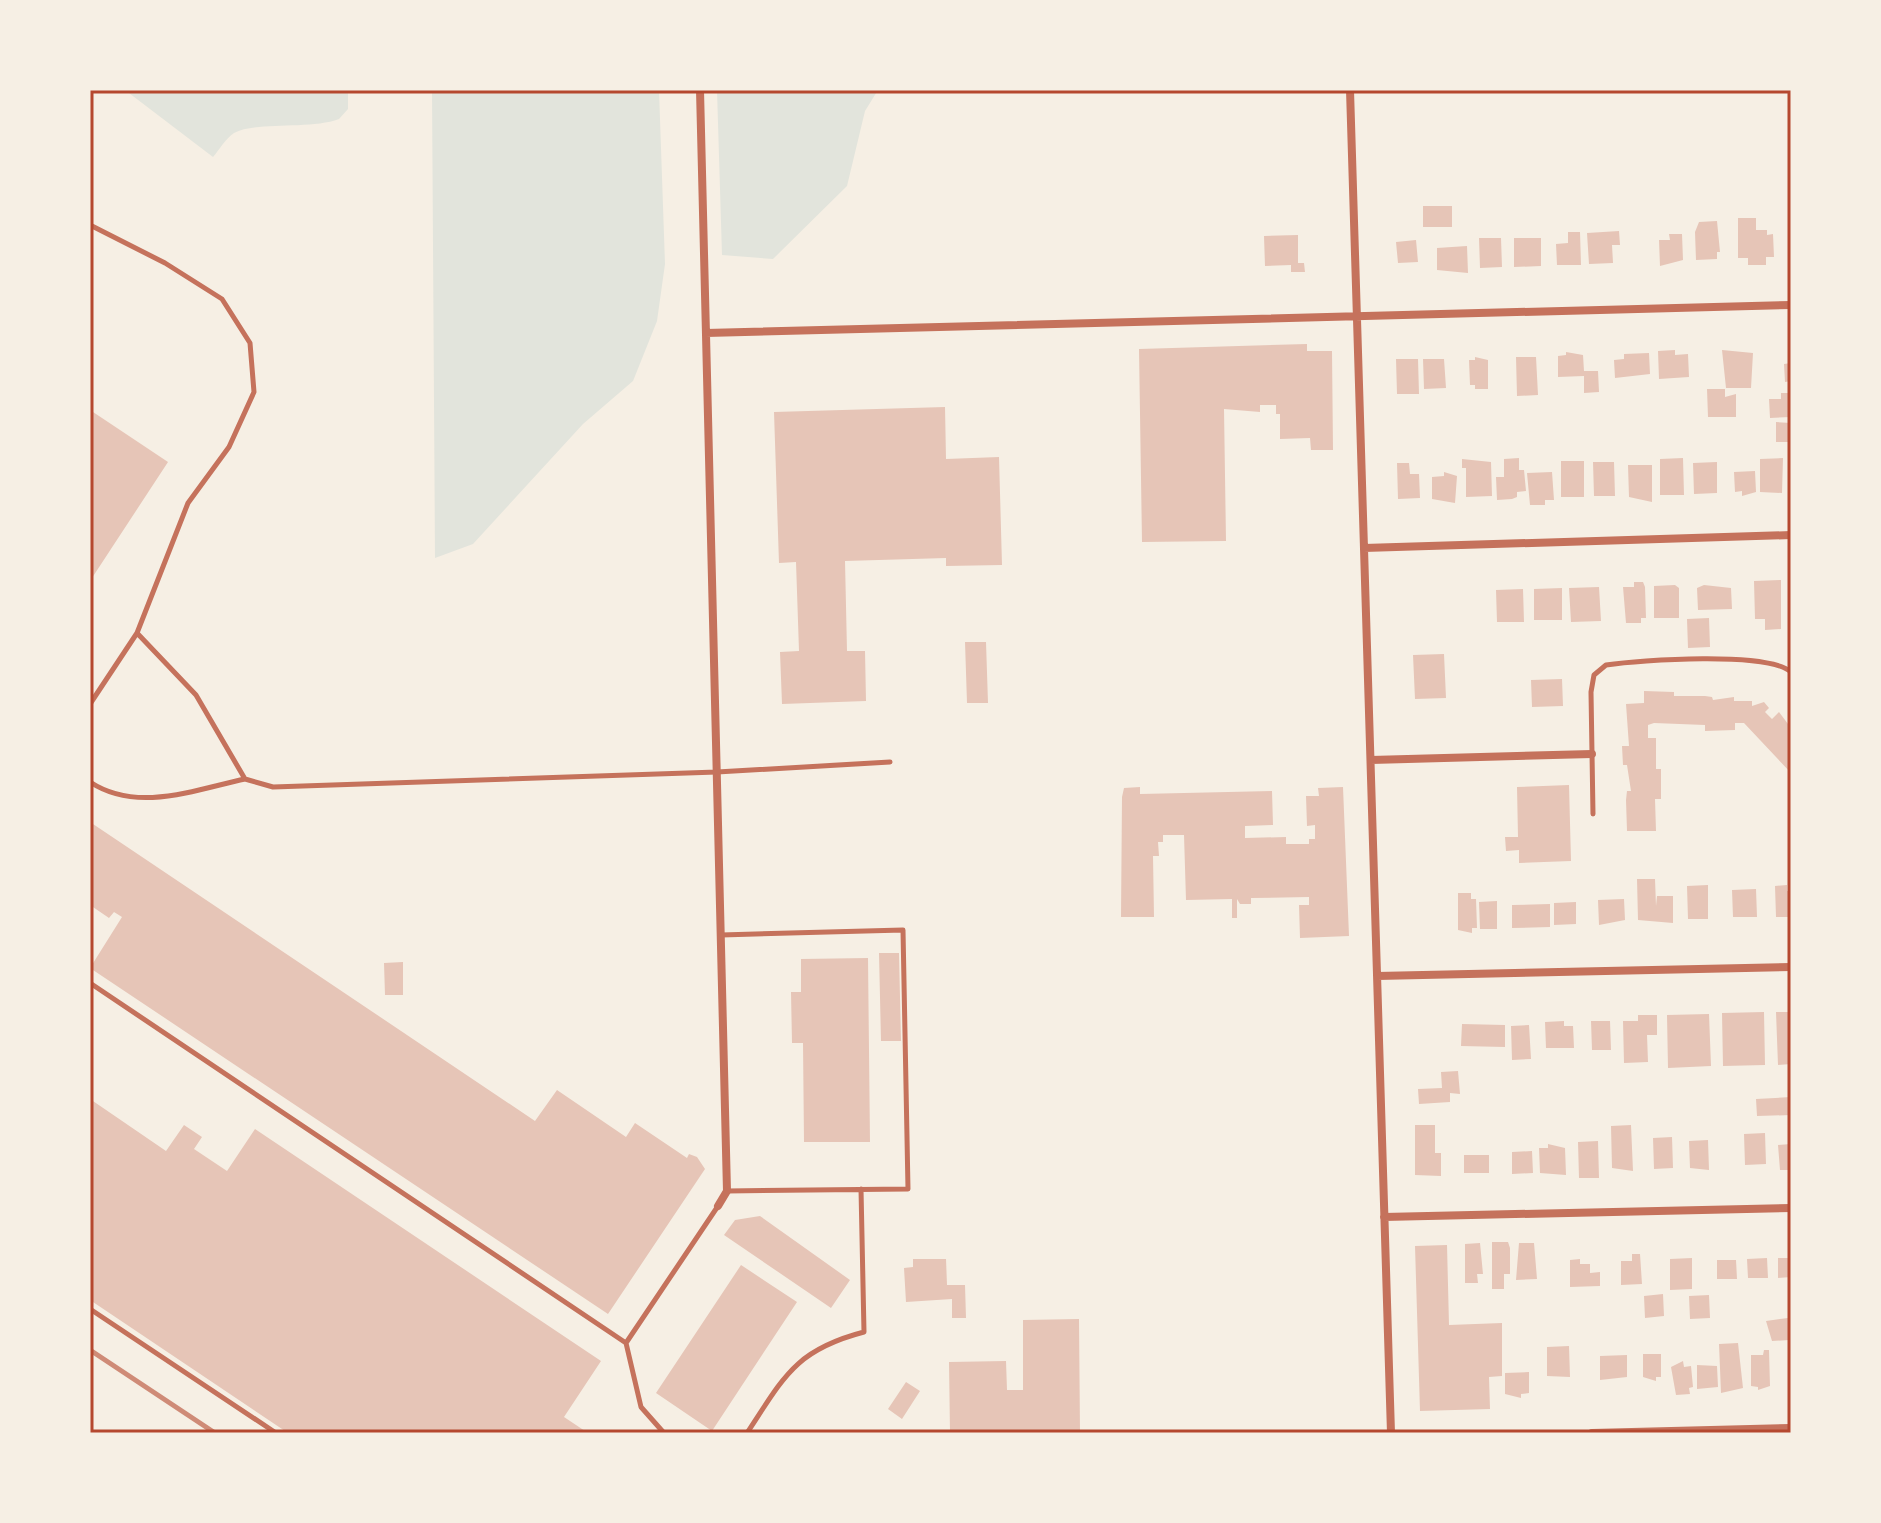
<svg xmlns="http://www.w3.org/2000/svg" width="1881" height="1523" viewBox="0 0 1881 1523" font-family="Karla,sans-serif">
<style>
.green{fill:#e2e4dc}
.building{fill:#e6c5b7}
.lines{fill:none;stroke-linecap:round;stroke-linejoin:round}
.service{stroke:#c5725c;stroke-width:5}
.minor{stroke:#c5725c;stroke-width:8}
.rail{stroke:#cf8b77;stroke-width:5}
.neatline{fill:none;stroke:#b5482f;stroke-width:3}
</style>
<rect width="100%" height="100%" fill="#f6efe4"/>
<path class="green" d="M125 90H348V109L339 119C310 130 256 121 234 133 226 138 219 150 213 157Z
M432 90H659L665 264 657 321 633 381 583 424 473 544 435 558Z
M717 90H878L865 111 847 186 773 259 722 255Z"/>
<path class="building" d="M1423 206H1452V227H1423Z
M1738 218H1756V230H1767V235L1773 234 1774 257H1766V265H1748V258H1738Z
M1717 221 1720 252H1717V259L1696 260 1695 232 1699 222Z
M1619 231 1620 245H1612L1613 263 1589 264 1587 233Z
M1568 232H1580L1581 265H1557L1556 244 1568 243Z
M1669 234H1682L1683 260 1660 266 1659 240H1670Z
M1298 235V263H1304L1305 272H1291V265L1265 266 1264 236Z
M1479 238H1501L1502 267 1480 268Z
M1514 238H1541V266L1514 267Z
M1416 240 1418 262 1398 263 1396 242Z
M1467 246 1468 273 1437 270V248Z
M1307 344V351H1332L1333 450H1311L1310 438 1280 439V414H1276V405H1260V412L1224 409 1226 541 1142 542 1139 349Z
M1675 350V355L1688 354 1689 377 1659 379 1658 351Z
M1722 350 1753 353 1751 388H1726Z
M1566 352 1583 355 1584 371H1598L1599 392 1584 393V376L1558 377V356L1566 355Z
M1649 353 1650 374 1615 378 1614 360 1624 359V354Z
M1475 357 1488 360V389H1475V385H1470L1469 360H1475Z
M1516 357H1536L1538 395 1517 396Z
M1396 359H1418L1419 394H1397Z
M1423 359H1444L1446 388 1424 389Z
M1791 363V381L1785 382 1784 364Z
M1707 389H1725V397L1736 394V417H1708Z
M1781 393H1791V417L1770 418 1769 399H1781Z
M945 407 946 459 999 457 1002 565 946 566V558L845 561 847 651H865L866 701 782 704 780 652 799 651 796 562 779 563 774 412Z
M90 410 168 462 90 581Z
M1776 422 1791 423V442H1776Z
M1519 458V470H1524L1526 491 1517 492V497L1512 499 1497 500 1496 477H1504V459Z
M1683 458 1684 495H1660V459Z
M1783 458 1782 493 1760 492V459Z
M1462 459 1491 462 1492 496 1466 497V468H1462Z
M1561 461H1584V497H1561Z
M1593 462H1614L1615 496H1594Z
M1717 462V493L1694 494 1693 463Z
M1397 463H1409L1410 474H1419L1420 498 1398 499Z
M1628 465H1652V502L1629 497Z
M1755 471 1756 492 1742 496V491L1735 492 1734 472Z
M1444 472 1457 476 1455 503 1432 499V477L1444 476Z
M1552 472 1554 500H1545V505H1530L1527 473Z
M1781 580V629L1765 630V619H1755L1754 581Z
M1634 582H1643L1645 587 1646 618H1641V623H1626L1623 587H1634Z
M1675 585 1679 588V618H1654V586Z
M1704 585 1731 588 1732 609 1698 610 1697 588Z
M1599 587 1601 621 1571 622 1569 588Z
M1562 588V620H1534V589Z
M1523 589 1524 622H1497L1496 590Z
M1709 618 1710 647 1688 648 1687 619Z
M965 642H986L988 703H967Z
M1444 654 1446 698 1415 699 1413 655Z
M1562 679 1563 706 1532 707 1531 680Z
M1644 691 1674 692V696H1705L1712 697 1713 700 1734 697V701H1752V706L1764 702 1769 708 1765 712 1772 719 1779 712 1791 728V773L1744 723H1735V730L1705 731V725L1654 723 1648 725V738H1656V769H1661V799H1655L1656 831H1627L1626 800 1627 791H1631L1627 765H1623L1622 746H1629L1626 704 1644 703Z
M1569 785 1571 861 1519 863V850L1506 851 1505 837H1518L1517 787Z
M1140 787V794L1272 791 1273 825 1245 826V838L1286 837V844H1309V839H1315V825L1307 826 1306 796H1319L1318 788 1343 787 1349 936 1300 938 1299 905H1309V897L1251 898V904H1240L1237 899V918H1232V899L1186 900 1184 835H1163V842H1158L1159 856H1153L1154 917H1121L1122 797 1124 788Z
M90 822 535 1121 557 1090 626 1137 635 1123 687 1158 689 1154 697 1157 705 1169 608 1314 90 968 122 917 114 912 109 918 90 905Z
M1637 879H1655L1656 906 1657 896H1673V923L1638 920Z
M1708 885V919H1688L1687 886Z
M1787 885V891H1791V917H1776L1775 886Z
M1756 889 1757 917H1733L1732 890Z
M1458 893H1471V899H1476L1477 928H1472V933L1458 930Z
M1624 899 1625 920 1599 925 1598 900Z
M1497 901V929H1480L1479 902Z
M1576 902V924L1554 925V903Z
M1550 904V927L1512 928V905Z
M879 953H899L901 1041H881Z
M868 958 870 1142H804L803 1043H792L791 992H801V959Z
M403 962V995H385L384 963Z
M1764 1012 1765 1065 1723 1066 1722 1013Z
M1776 1012H1791V1064L1778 1065Z
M1709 1014 1711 1066 1668 1068 1667 1015Z
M1638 1015H1657V1035H1647L1648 1062 1624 1063 1623 1021H1638Z
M1564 1021V1026H1573L1574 1048H1546L1545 1022Z
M1591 1021H1610L1611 1050H1592Z
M1462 1024 1505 1025V1047L1461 1046Z
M1529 1025 1531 1059 1512 1060 1511 1026Z
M1458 1071 1460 1094 1450 1093V1102L1419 1104 1418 1089 1442 1088 1441 1072Z
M1791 1097V1115L1757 1116 1756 1099Z
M90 1099 166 1151 184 1125 202 1137 194 1149 227 1171 255 1129 601 1361 564 1417 588 1433H288L90 1300Z
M1415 1125H1435V1153H1441V1176L1415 1175Z
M1631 1125 1633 1171 1612 1168 1611 1126Z
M1765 1133 1766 1164 1745 1165 1744 1134Z
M1672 1137 1673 1168 1654 1169 1653 1138Z
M1708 1140 1709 1170 1690 1168 1689 1141Z
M1598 1141 1599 1178H1579L1578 1142Z
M1548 1144 1565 1148 1566 1175 1540 1173 1539 1148H1548Z
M1791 1144V1170H1780L1778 1145Z
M1532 1151 1533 1173 1512 1174V1152Z
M1464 1155H1489V1173H1464Z
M760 1216 850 1280 831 1308 724 1235 735 1220Z
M1492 1242H1508L1510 1248V1274H1504V1289H1492Z
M1480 1243 1483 1274H1477L1478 1283H1465V1244Z
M1519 1243H1534L1537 1279 1516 1280Z
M1447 1245 1449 1325 1502 1323V1376L1489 1377 1490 1409 1420 1411 1415 1246Z
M1632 1254H1640L1642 1284 1621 1285V1261H1632Z
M1692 1258V1289L1670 1290V1259Z
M1767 1258 1768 1278H1748L1747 1259Z
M1778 1258H1791V1277L1778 1278Z
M913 1259H946L947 1285H965L966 1318H952V1299L906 1302 904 1268 913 1267Z
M1580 1259V1264H1590V1273L1600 1272V1286L1570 1287V1260Z
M1717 1260H1736L1737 1279H1717Z
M741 1265 797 1302 712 1431 656 1393Z
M1663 1294 1664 1316 1645 1318 1644 1296Z
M1709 1295 1710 1318 1690 1319 1689 1296Z
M1788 1318 1789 1340 1772 1341 1766 1321Z
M1079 1319 1080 1433H950L949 1362 1006 1361 1007 1390H1023V1320Z
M1738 1343 1743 1388 1721 1393 1719 1344Z
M1569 1346 1570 1377 1547 1376V1347Z
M1764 1350H1769L1770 1386 1758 1390V1387L1751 1386V1355H1763Z
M1643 1354H1661V1377H1656V1381L1643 1377Z
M1627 1355V1377L1600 1380V1356Z
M1683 1361 1684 1367 1691 1366 1693 1387 1689 1388 1690 1394 1676 1395 1671 1367Z
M1697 1365 1717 1366 1718 1387 1697 1389Z
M1529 1372V1393L1521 1394V1398L1505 1394V1373Z
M906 1382 920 1391 902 1419 888 1409Z"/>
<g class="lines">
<path class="service" d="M90 225 165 263 222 299 250 343 254 392 229 447 188 503 137 633 90 704
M137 633 196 695 245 779 273 787 717 772 890 762
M90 782C137 813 194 790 245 779
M1593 814 1591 692 1594 675 1606 665C1641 660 1767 651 1791 672
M721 935 903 930 908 1189 727 1191
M90 983 626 1343 641 1407 664 1433
M90 1309 276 1433
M626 1343 718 1206
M747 1433C784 1377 795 1350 864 1332L861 1189"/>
<path class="minor" d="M700 90 727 1191 718 1206
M1350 90 1391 1433
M706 333 1791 305
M1364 548 1791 535
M1371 760 1592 754
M1377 976 1791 967
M1384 1217 1791 1208
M1592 1433 1791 1428"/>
<path class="rail" d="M90 1350 215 1433"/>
</g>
<rect width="1881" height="1523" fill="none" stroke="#f6efe4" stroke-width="184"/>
<rect x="92" y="92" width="1697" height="1339" class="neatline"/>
</svg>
